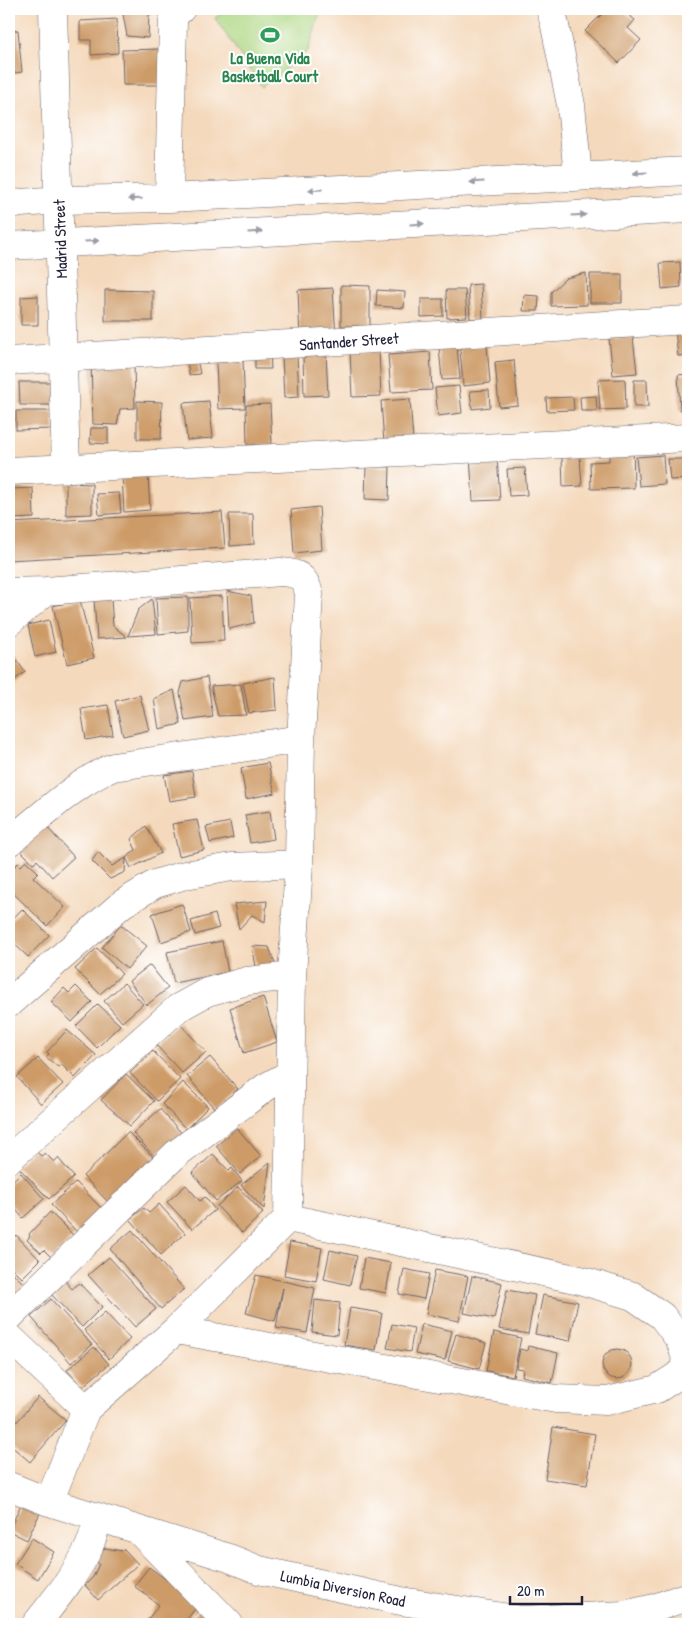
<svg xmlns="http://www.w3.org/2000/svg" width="697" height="1633" viewBox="0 0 697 1633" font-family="'Patrick Hand',sans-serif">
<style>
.green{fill:#add681;stroke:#687c5e}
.building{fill:#cd9b67}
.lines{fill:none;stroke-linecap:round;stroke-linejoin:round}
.minor-casing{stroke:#6c6268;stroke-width:29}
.minor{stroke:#fff;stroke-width:28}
.oneway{fill:#9c9ca7}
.labels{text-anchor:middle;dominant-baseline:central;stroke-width:4;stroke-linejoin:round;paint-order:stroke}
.leisure-label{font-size:16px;font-weight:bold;fill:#27864d;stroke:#fff}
.street-label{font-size:16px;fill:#22223b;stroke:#fff}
</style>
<rect width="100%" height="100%" fill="#fff"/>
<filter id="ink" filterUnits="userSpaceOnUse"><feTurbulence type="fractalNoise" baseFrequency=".02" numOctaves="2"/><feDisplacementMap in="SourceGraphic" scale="10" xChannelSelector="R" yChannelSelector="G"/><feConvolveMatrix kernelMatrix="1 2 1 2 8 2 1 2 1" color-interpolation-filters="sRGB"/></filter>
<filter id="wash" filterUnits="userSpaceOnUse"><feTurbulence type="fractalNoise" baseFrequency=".0096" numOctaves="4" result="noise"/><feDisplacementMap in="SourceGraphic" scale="20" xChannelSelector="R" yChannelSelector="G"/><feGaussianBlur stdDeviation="1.12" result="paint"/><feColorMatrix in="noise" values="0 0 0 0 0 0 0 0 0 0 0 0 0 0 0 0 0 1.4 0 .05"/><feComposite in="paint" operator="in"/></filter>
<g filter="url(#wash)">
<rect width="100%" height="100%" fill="#f4d9bc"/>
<path class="green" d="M229 9H325L319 16 308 51 262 87 215 18Z"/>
<g id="blocks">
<path class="building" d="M122 9H158L149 15 148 38 127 36Z
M607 9H621L635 20 628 28 641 40 619 63 585 31Z
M117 19 118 53 91 55V40H80V21Z
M18 30 22 72 9 74V31Z
M161 49 162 85H123L122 50Z
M680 262 681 287 662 289 660 263Z
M586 273 587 305 551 306V292L566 278Z
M590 274H622V303H590Z
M481 284 483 318 470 319 468 285Z
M341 285 370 286V326H341Z
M333 288 336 338 300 340 298 290Z
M105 290 153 291V321H105Z
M377 290 405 292 404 308 376 306Z
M446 290H465L467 317 447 318Z
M524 295 539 296 538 311H523Z
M38 296V325H21V297Z
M421 299H443V316L421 317Z
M9 302H12V336H9Z
M688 329V355L678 356 675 331Z
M633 337 637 373 613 375 609 339Z
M487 345 490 383 463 386 460 348Z
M457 346 460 379 442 380 439 347Z
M255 350H270L271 369H255Z
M379 351 381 396 352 397 350 352Z
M430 352 432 390 391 392 388 355Z
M326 353 328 395 304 396 303 354Z
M297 355 299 397 284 398 282 356Z
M197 358 200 374 189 375 187 360Z
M514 360 518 405 499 407 495 362Z
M243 361 245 408 218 409 216 362Z
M134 363 135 408 120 409 117 425 93 424 91 364Z
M688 374V409L680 410 678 375Z
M625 379 626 409 600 410 598 380Z
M634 380H647L648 407H634Z
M19 382H56V405H20Z
M459 386 462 413 438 416 435 388Z
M489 390 490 407 472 409 470 391Z
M596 396 597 411H581L580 397Z
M573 397 574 410 547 411 546 398Z
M410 399 413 440 384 443 381 401Z
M137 401 162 402 161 439H137Z
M209 401 213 438 187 440 183 403Z
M270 404 272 444 247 445 246 405Z
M16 411H53L54 429 16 430Z
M91 428H108V444L90 443Z
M633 443 634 488 591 489 590 462 609 461V444Z
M663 455 665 484 639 486 636 457Z
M497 456 500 500 473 501 470 457Z
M580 456 582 486 563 487 562 457Z
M668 459H688V479L670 480Z
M366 466 390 467 389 500 365 499Z
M525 468 527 495 509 496 507 469Z
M148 474 150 510 124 512 122 475Z
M66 483 92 484V514L66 515Z
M33 488 34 518 12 519 10 489Z
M119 493 121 513 99 515 97 494Z
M319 507 322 550 294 553 291 510Z
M222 512 225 548 9 560V523Z
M229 514H253L254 544 230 546Z
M227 591 251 596 254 623 229 629Z
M222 596 224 641 192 643 190 598Z
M188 597V631L158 634 156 598Z
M111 599 113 626 127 637 97 639 94 600Z
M152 599 156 634 128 636 138 610Z
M80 600 94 658 67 664 53 606Z
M49 620 56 652 35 657 28 625Z
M9 649 25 672 9 684Z
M207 677 213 717 185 721 180 693 183 682Z
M275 677 277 710 249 713 243 683Z
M241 684 246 715 218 716 211 686Z
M174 690 181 724 159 729 154 699Z
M140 695 149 730 123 736 115 701Z
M108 705 113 735 86 740 81 709Z
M268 763 275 793 246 799 241 768Z
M192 771 196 797 169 801 164 775Z
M270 811 274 839 250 843 245 815Z
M197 820 204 850 179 856 172 824Z
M230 822 233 838 210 843 206 827Z
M46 826 74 857 52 877 37 860 34 864 21 851 25 847 24 846Z
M146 826 161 853 131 868 126 858 136 850 131 839Z
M98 852 112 866 126 858 125 872 110 879 92 861Z
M26 861 38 872 33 877 65 907 47 926 9 889V872L18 863 21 866Z
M267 901 265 922 252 915 239 929 234 904Z
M182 904 191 932 161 942 152 914Z
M22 909 49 935 28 957 9 939V923Z
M215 914 219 928 195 935 191 921Z
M121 925 147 946 127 969 102 947Z
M222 941 228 972 174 983 167 952Z
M252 946 269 947 276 966 257 971Z
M97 948 122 974 100 994 75 969Z
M150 965 168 988 147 1005 129 981Z
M124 983 143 1004 122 1022 104 1001Z
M76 986 92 1002 72 1022 51 1002 64 988 69 993Z
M263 997 277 1042 244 1053 230 1008Z
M98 1004 120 1025 97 1048 76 1026Z
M179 1023 206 1052 182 1073 156 1045Z
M67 1030 96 1055 75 1078 61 1064 58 1067 46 1057 49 1054 47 1052Z
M153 1051 180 1079 157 1101 130 1073Z
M210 1057 238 1089 215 1109 187 1076Z
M38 1058 63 1084 41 1104 17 1077Z
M126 1074 154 1101 130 1126 101 1100Z
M183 1082 208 1107 186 1129 162 1104Z
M160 1109 185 1137 178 1145 171 1140 154 1156 133 1133Z
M237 1128 261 1156 240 1174 216 1146Z
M128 1132 155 1159 109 1203 83 1176Z
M34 1149 41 1156 45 1153 54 1162 58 1158 74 1177 49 1199 17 1166Z
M213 1154 229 1171 232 1168 242 1181 216 1201 192 1173Z
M270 1162 264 1209 241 1185Z
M21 1173 44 1199 23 1218 9 1202V1184Z
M76 1182 104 1211 79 1234 51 1205Z
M186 1185 200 1201 205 1197 215 1210 192 1229 167 1202Z
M238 1187 263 1213 242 1233 217 1206Z
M159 1204 185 1233 161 1255 130 1219 144 1208 149 1213Z
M50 1212 74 1236 52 1258 44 1250 41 1253 27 1240 30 1236 29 1234Z
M132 1230 184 1289 161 1309 110 1249Z
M16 1235 40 1260 22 1278 9 1265V1243Z
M290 1242 322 1248 316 1281 284 1275Z
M330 1250 357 1256 350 1285 324 1279Z
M109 1257 156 1309 135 1327 88 1275Z
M364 1258 391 1263 386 1293 359 1288Z
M9 1269 27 1287 9 1306Z
M404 1269 429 1274 424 1299 399 1294Z
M435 1270 468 1276 459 1321 426 1314Z
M256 1275 315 1288 307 1333 276 1328 283 1288 275 1321 246 1313Z
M472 1276 502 1283 494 1319 464 1313Z
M65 1281 72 1289 79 1283 102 1307 82 1327 51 1294Z
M507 1290 535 1295 528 1334 499 1329Z
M543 1295 578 1302 570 1341 535 1334Z
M51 1299 92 1345 71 1363 31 1317Z
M315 1300 340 1303 337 1335 312 1332Z
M350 1308 382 1313 376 1350 344 1345Z
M105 1312 130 1339 109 1359 84 1330Z
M392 1324 414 1328 410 1352 387 1348Z
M422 1324 452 1331 445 1360 415 1354Z
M494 1332 521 1338 513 1376 486 1371Z
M456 1334 486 1343 479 1369 448 1361Z
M528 1346 558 1353 552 1383 522 1376 523 1369 516 1368 520 1349 527 1351Z
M94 1347 109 1364 82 1387 67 1370Z
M602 1364a15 15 0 1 1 30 0a15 15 0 1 1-30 0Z
M38 1397 66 1420 30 1462 9 1444V1431Z
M553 1427 595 1434 587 1485 545 1479Z
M22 1502 41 1511 27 1540 9 1531Z
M32 1538 54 1552 38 1579 15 1564Z
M105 1548 122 1551 124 1549 138 1564 98 1600 85 1585 93 1577 99 1564 93 1557Z
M149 1567 199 1604 183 1624H144L159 1605 134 1586Z
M200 1609 222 1624H189Z"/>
</g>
</g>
<g filter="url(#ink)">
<use href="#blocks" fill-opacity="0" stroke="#6c6268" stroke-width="1"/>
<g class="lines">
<g class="minor-casing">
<path id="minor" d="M53 9 66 469
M550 9 554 21 571 105 578 176
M169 198 173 21 175 14 181 9
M9 204 58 200 169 198 688 171
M9 246 688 209
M9 361 688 320
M9 471 688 438
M9 592 46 591 280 572C298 573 305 576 309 594L301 739 299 864 292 976 288 1218 176 1330 86 1409
M9 622 46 591
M9 842C42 816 74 784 113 767L301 739
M9 1003 122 904 155 884 185 875 232 867 299 864
M9 1159 178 1008 207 992 247 981 292 976
M288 1218 580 1280 633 1296 662 1316 680 1340 688 1365
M9 1317 176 1154 266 1087 290 1074
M176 1330 556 1399 607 1401 657 1389 688 1369
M9 1337 86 1409 49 1502
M9 1486 49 1502 229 1558 259 1570 401 1601 522 1620 624 1615 655 1608 688 1596
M139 1531 229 1624
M36 1624C55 1600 76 1575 89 1547 93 1537 96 1526 99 1517"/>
</g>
<use href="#minor" class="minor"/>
</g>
<defs><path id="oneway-solid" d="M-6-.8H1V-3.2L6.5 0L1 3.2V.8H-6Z" transform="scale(1.25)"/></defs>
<g class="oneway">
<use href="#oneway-solid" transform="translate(640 173) rotate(177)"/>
<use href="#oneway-solid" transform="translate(477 182) rotate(177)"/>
<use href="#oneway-solid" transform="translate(315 190) rotate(177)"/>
<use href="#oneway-solid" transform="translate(135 199) rotate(179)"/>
<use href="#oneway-solid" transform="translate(579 215) rotate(-3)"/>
<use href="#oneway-solid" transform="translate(417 224) rotate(-3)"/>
<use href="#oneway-solid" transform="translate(255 232) rotate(-3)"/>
<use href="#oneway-solid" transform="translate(92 241) rotate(-3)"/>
</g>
</g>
<defs>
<g id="stadium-bare" transform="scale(1.5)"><path d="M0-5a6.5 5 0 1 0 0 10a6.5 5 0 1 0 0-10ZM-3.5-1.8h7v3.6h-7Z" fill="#2e9e5b" stroke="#fff" stroke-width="2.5" paint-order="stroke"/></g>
</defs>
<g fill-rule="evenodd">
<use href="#stadium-bare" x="270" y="35"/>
</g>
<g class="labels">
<g class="leisure-label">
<text x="270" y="58">La Buena Vida<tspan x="270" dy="18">Basketball Court</tspan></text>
</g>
<g class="street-label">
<text transform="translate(60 239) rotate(-92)">Madrid Street</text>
<text transform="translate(349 341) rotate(-4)">Santander Street</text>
<text transform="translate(343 1588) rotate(12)">Lumbia Diversion Road</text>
</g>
</g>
<rect width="697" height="1633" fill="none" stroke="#fff" stroke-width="30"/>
<path d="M510 1596v8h72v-8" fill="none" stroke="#22223b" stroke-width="2.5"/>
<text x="517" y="1596" font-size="15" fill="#22223b" stroke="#ffffff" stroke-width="4" paint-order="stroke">20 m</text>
</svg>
